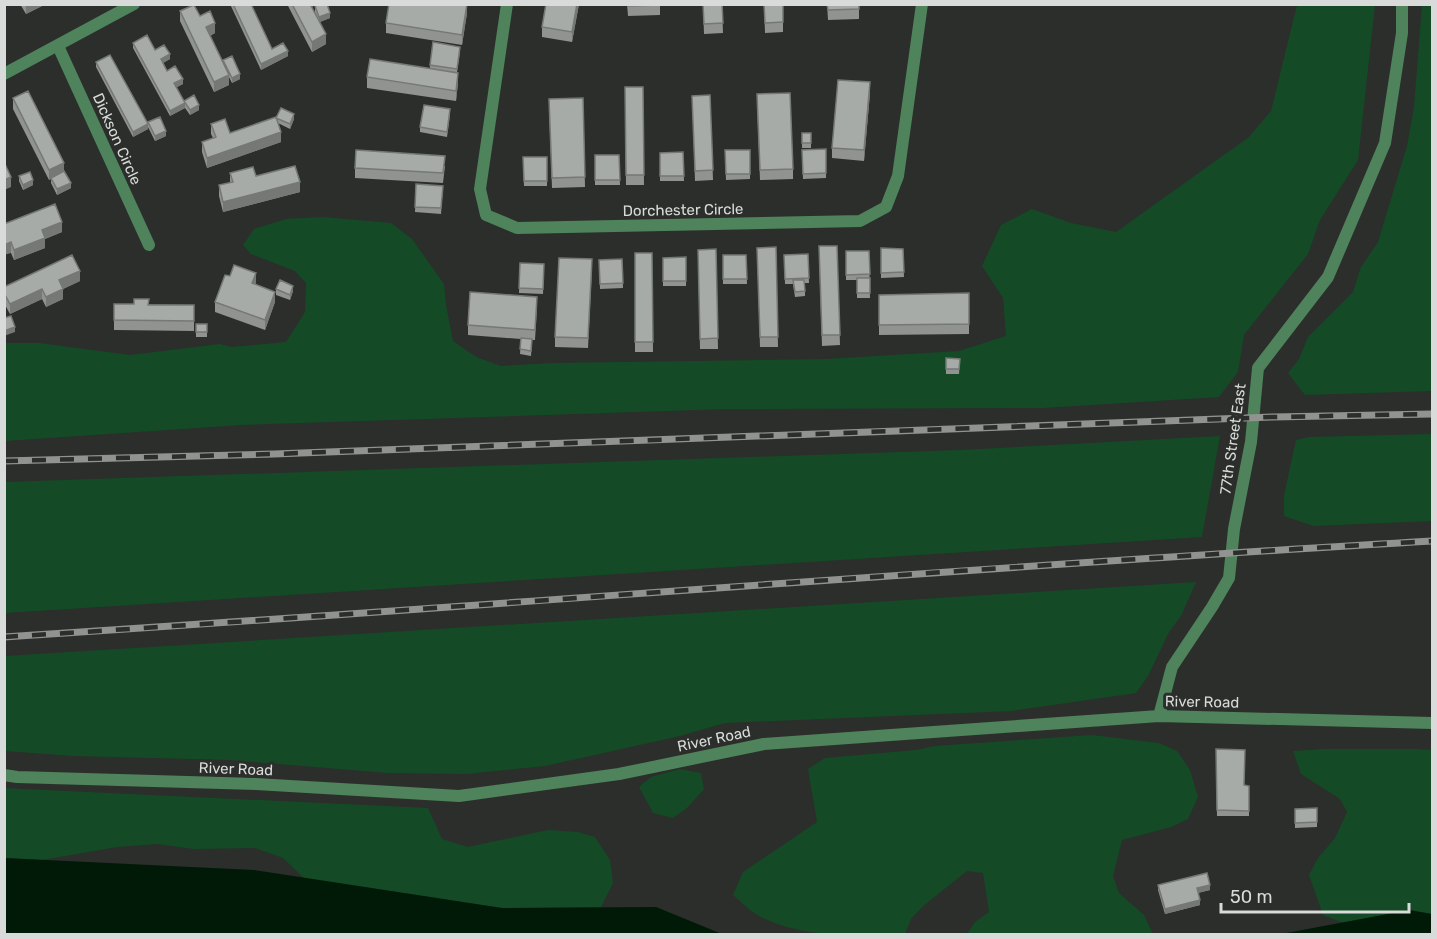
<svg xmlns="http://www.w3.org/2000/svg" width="1437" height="939" viewBox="0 0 1437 939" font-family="Rubik,sans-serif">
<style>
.green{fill:#144b26}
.water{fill:#001a07}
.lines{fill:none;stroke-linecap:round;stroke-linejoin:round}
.minor{stroke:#4e835b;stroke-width:12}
.rail-casing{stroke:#909390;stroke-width:7}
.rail{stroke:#2b2e2b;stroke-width:4.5;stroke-dasharray:14;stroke-linecap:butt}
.wall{fill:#909390}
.shaded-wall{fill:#757875}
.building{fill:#a7aba7;stroke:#757875;stroke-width:1.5}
.labels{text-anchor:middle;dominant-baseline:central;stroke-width:6;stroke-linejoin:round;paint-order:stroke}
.street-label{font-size:15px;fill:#d8dbd9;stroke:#2b2e2b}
</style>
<rect width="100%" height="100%" fill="#2b2e2b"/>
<path class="green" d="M1297 5H1375L1358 160 1320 220 1308 254 1244 335 1238 372 1219 397 1043 408 726 409 241 425 5 441V343H39L130 355 220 344 232 347 286 342 305 312 306 283 295 271 251 254 243 245 254 229 286 219 322 217 391 223 412 239 444 284 446 305 453 341 476 357 501 366 552 363 826 359 959 351 1006 336 1003 298 982 266 1001 225 1032 209 1071 223 1116 232 1249 137 1271 111Z
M1422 5H1432V391L1305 395 1288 373 1299 359 1308 337 1353 292 1361 267 1378 242 1407 146 1414 107Z
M1432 434V521L1313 526 1284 516V495L1296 440 1309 437Z
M1220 436 1202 537 5 613V482L960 450Z
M1196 582 1181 616 1169 632 1148 676 1136 693 1011 711 725 723 680 736 545 766 467 774 388 773 230 760 74 756 5 751V656Z
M1092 735 1159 743 1177 751 1190 770 1198 797 1188 819 1171 827 1122 840 1113 876 1119 893 1144 915 1153 934H967L975 922 989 912 983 873 967 871 922 907 911 919 905 934C857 935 807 939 763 918 752 913 742 903 733 895L743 872 817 822 808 769 825 758 916 750 934 746Z
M1324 749H1417L1432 750V914L1409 910 1344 923 1323 915 1309 875 1318 858 1335 838 1347 812 1340 799 1301 774 1293 751Z
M680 769 701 773 704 789 687 808 673 818 653 813 639 787 651 777Z
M4 788 428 808 442 839 468 847 548 830 578 832 595 837 610 860 613 883 601 907 502 908 304 878 283 858 255 848 194 849 157 844 117 847 42 860 5 858Z"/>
<path class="water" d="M4 858 254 870 502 908 656 907 722 934H5Z
M1409 910 1432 914V934H1281Z"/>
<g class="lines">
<path class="minor" d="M507 4 480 189 486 215 517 228 860 221 886 207 898 176 922 4
M58 46 149 245
M4 74 134 4
M1159 716 1172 667 1212 607 1229 578 1234 529 1251 442 1258 368 1328 277 1385 143 1402 33V4
M4 775 17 777 256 784 459 796 619 774 764 744 1159 716 1432 723"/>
<g class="rail-casing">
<path id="rail" d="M4 461 274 454 1273 417 1432 414
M4 637C481 607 956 568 1432 541"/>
</g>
<use href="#rail" class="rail"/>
</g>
<path class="wall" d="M20 4H42V6L26 14Z
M230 4H251L272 49 288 56 261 70Z
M287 4H315L312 7 317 17 315 12V6L330 18 320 22 326 44 312 52Z
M546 4H579L572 42 542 37V27Z
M627 4H660V15L628 16Z
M703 4H722L723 33 704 34Z
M764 4H783V32L765 33Z
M827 4H859V19L828 20Z
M180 11 200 16 215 33 210 36 223 63V60L240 79 232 83 229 77V85L214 92 180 21Z
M467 13 462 45 386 33V23Z
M133 43 155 50 170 59 163 63 167 71 183 84 176 87 184 101 199 110 190 115 185 108 170 116 133 48Z
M460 52 457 72 458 83 456 101 367 88V77L430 68V65Z
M96 62 148 129 133 137 96 67Z
M625 87H643L644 185H626Z
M870 93 864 161 832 158V148Z
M710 95 713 180 695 181 692 96Z
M13 98 64 171 71 188 57 195 51 183V179L49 180 13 109Z
M583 98 585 187 552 188 549 109Z
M757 104 793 169V179L760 180Z
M450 115 447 137 420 132V127Z
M276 118 294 119 290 129 278 123 281 142 207 168 202 152V142L213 138 211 134V124L230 133Z
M148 122 166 136 155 141 148 127Z
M802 133H811V148H802Z
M826 149V178L803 179 802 150Z
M725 150H750V179L726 180Z
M683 152 684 181H660V153Z
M595 155H619L620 185H595Z
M523 157H547V186H524Z
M445 166 443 183 355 178V168Z
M230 173 300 192 223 212 219 196V185L230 183Z
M19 176 33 185 23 190 19 181Z
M416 184 443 186 441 214 415 212Z
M4 224 62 232 45 239V248L14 260 11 253Z
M837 246 840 345 822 346 819 257Z
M776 247 778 347H760L757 248Z
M881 248 903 249 904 277 881 278Z
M716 249 718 349H700L698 250Z
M846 251H869L870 298H857V280H846Z
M635 253H652L653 352H635Z
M808 254 809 283H805V296L795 297 793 284H785L784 255Z
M723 255H746L747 284H723Z
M686 257V286H663V258Z
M622 259 623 288 600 289 599 260Z
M520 263 544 264 543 294 519 293Z
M592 269 588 348 555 347V337Z
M80 281 63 289V299L46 307 42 299 10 314 4 303V287Z
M256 284 275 302 265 330 215 312V302Z
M276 289 293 291 290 300 276 295Z
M969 293V334L879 335V295Z
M114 304 194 305V331L114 330Z
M537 307 535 340H532L531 356 520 354 521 339 468 335V325Z
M196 324H207V337H196Z
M946 358 960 359 959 374H946Z
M1216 749 1244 785 1249 786V816H1217Z
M1317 808V827L1295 828V809Z
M1158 885 1210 890 1198 893 1200 905 1165 914 1158 890Z"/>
<path class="shaded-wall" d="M26 4H42V6L26 14Z
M467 4V13L462 45V35Z
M577 4H579L572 42V32Z
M330 13V18L319 22V17Z
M215 23V33L206 37V27Z
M326 34V44L312 52V42Z
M288 51V56L261 70V64Z
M170 54V59L161 64V59Z
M458 73V83L456 101V91Z
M240 74V79L232 83V78Z
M229 75V85L214 92V82Z
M183 79V84L174 89V83Z
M870 82V93L864 161V150Z
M185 103V108L170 116V111Z
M199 105V110L190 115V110Z
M294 114V119L290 129V124Z
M148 124V129L133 137V132Z
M166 131V136L155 141V136Z
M281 132V142L207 168V158Z
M64 163V173L49 180V170Z
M11 177V187L4 190V180Z
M33 180V185L23 190V185Z
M300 182V192L223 212V202Z
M71 183V188L57 195V189Z
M62 222V232L45 239V248L14 260V250L42 230Z
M11 242V253L4 255V245Z
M80 271V281L63 289V299L46 307V297L59 280Z
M256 273V284L252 293V283Z
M293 286V291L290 300V295Z
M42 289V299L10 314V304Z
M275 292V302L265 330V320Z
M15 327V332L4 336V331Z
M1210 885V890L1197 893V888Z
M1200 900V905L1165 914V909Z"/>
<path class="building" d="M233 4H251L272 49 283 43 288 51 261 64Z
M292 4H310L326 34 312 42Z
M320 4H327L330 13 319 17 315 6Z
M389 4H467L462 35 386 23Z
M546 4H577L572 32 542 27Z
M628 4H660V5L628 6Z
M703 4H722L723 23 704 24Z
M764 4H783V22L765 23Z
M827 4H859V9L828 10Z
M194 5 200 16 210 11 215 23 206 27 229 75 214 82 180 11Z
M147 35 155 50 164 45 170 54 161 59 167 71 175 66 183 79 174 83 185 103 170 111 133 43Z
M433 42 460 47 457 69 430 65Z
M110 55 148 124 133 132 96 62Z
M232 56 240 74 232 78 223 60Z
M370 59 458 73 456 91 367 77Z
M838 80 870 82 864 150 832 148Z
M625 87H643L644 175H626Z
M28 91 64 163 49 170 13 98Z
M790 93 793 169 760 170 757 94Z
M194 95 199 105 190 110 184 101Z
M710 95 713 170 695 171 692 96Z
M583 98 585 177 552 178 549 99Z
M424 105 450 109 447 132 420 127Z
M281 108 294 114 290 124 276 118Z
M160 117 166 131 155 136 148 122Z
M276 117 281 132 207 158 202 142 216 137 211 124 225 119 230 133Z
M802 133H811V143H802Z
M826 149V173L803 174 802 150Z
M356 150 445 156 443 173 355 168Z
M725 150H750V174H726Z
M683 152 684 176H660V153Z
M595 155H619L620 180H595Z
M523 157H547V181H524Z
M4 162 11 177 4 180Z
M295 166 300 182 223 202 219 185 233 182 230 173 253 167 256 176Z
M64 171 71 183 57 189 51 178Z
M30 172 33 180 23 185 19 176Z
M416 184 443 186 441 208 415 207Z
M55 204 62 222 42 230 45 238 14 250 11 242 4 245V224Z
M819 246H837L840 335H822Z
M776 247 778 337H760L757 248Z
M881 248 903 249 904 272 881 273Z
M716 249 718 338 700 339 698 250Z
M846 251H869L870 274 846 275Z
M635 253H652L653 342H635Z
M808 254 809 278 785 279 784 255Z
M72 255 80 271 59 280 63 289 46 297 42 289 10 304 4 293V287Z
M723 255H746L747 279H723Z
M686 257V281H663V258Z
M559 258 592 259 588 338 555 337Z
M622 259 623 283 600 284 599 260Z
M520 263 544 264 543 289 519 288Z
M234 265 256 273 252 283 275 292 265 320 215 302 225 275 230 276Z
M857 278H870V293H857Z
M280 280 293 286 290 295 276 289Z
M793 280H804L805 291 795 292Z
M470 292 537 297 535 330 468 325Z
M969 293V324L879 325V295Z
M134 299H149L148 305H194V321L114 320V304H134Z
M11 316 15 327 4 331V318Z
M196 324H207V332H196Z
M521 338 532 339 531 351 520 349Z
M946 358 960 359 959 369H946Z
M1216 749 1245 750 1244 785 1249 786V811L1217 810Z
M1317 808V822L1295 823V809Z
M1207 873 1210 885 1197 888 1200 900 1165 909 1158 885Z"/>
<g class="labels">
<g class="street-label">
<text transform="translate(117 139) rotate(66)">Dickson Circle</text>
<text transform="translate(683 210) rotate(-1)">Dorchester Circle</text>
<text transform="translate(1233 439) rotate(-82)">77th Street East</text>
<text transform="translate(1202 702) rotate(1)">River Road</text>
<text transform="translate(714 739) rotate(-12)">River Road</text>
<text transform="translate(236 769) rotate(2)">River Road</text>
</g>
</g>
<rect width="1437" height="939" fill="none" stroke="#d8dbd9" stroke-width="12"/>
<path d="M1221 903v9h188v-9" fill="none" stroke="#d8dbd9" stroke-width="3"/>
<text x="1230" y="903" font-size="18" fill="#d8dbd9" stroke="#2b2e2b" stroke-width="4.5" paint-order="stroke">50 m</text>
</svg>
